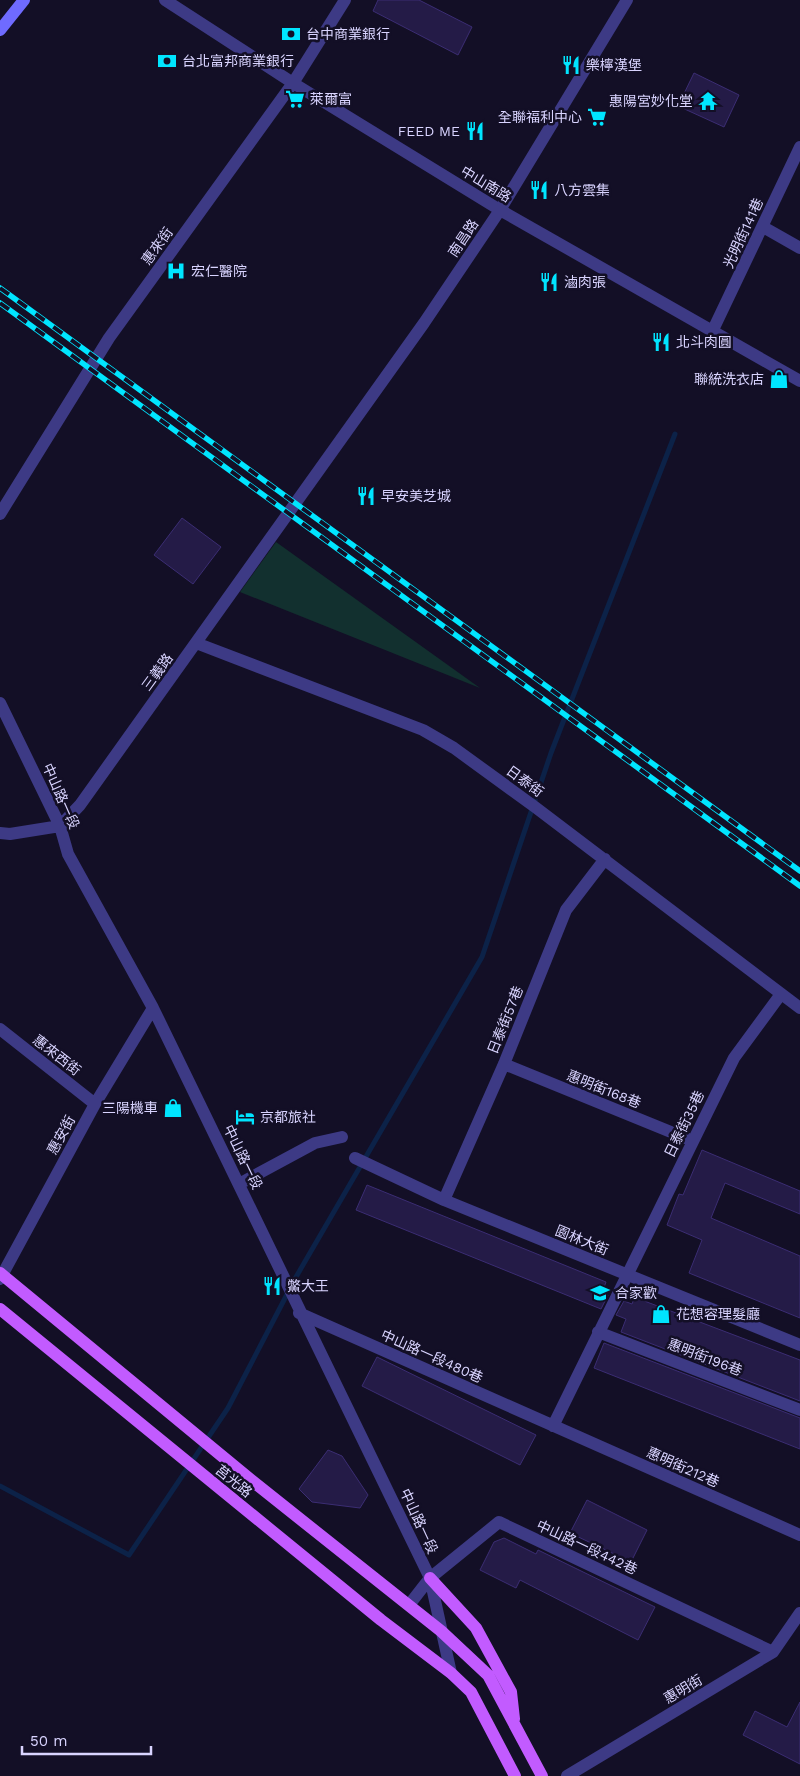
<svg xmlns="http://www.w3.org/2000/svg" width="800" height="1776" viewBox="0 0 800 1776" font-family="'Work Sans','Noto Sans TC',sans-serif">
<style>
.green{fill:#12302f}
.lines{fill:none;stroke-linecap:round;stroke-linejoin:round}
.stream{stroke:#0c2248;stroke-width:5}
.building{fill:#241b47;stroke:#3b2d73}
.street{stroke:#3d3a85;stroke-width:12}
.secondary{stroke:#6f6bff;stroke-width:12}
.primary{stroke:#c25bff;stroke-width:12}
.rail-casing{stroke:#00e5ff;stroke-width:5.5}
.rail{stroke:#130f26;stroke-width:4;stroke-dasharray:11;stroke-linecap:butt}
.labels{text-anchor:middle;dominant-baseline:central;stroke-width:5;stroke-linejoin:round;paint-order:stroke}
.poi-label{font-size:14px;fill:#d9d4ff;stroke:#130f26;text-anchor:start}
.street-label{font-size:14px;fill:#d9d4ff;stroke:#130f26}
</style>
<rect width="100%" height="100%" fill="#130f26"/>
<path class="green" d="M276 542 480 688 240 592Z"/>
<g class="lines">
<path class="stream" d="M0 1486 129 1555 228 1408 296 1277 482 957 551 753 675 434"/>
</g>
<path class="building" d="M378 0H419L472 27 458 55 373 11Z
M694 73 739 95 724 127 678 106Z
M182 518 221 547 193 584 154 555Z
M702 1150 800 1191V1214L725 1183 711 1218 800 1256V1318L689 1273 702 1240 667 1225 679 1194 683 1195Z
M367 1185 606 1282 602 1293 608 1295 601 1309 356 1210Z
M634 1299H639L800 1360V1401L621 1332 626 1319 616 1315 624 1301 632 1304Z
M604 1343 800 1418V1449L594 1368Z
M377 1357 536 1435 520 1465 362 1386Z
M328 1450 342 1456 368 1495 360 1508 312 1502 299 1489Z
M587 1500 647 1530 631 1562 570 1533Z
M504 1538 536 1554 538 1550 655 1607 638 1640 520 1580 516 1588 480 1570 494 1542Z
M800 1702V1764L743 1735 755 1711 787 1727Z"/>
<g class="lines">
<path class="street" d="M165 0 293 83 500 210 800 381
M763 227 800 248
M712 332 800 147
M0 514 109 338 293 83 345 0
M196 643 423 730 454 748 535 807 800 1008
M0 703 60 826 68 854 153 1008 430 1578 451 1673
M0 833 10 834 60 826 80 805 424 323 500 210 627 0
M0 1029 95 1104
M504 1064 693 1141
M355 1158 444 1200 800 1345
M239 1184 315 1143 342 1137
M444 1200 504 1064 566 910 605 859
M0 1279 95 1104 153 1008
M299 1313 800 1535
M598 1332 800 1410
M553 1426 734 1058 781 994
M409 1605 430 1578 499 1522 773 1652
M567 1776 773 1652 800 1613"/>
<path class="secondary" d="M0 30 24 0"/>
<path class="primary" d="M0 1273 251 1480 441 1631 488 1675 542 1776
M0 1309 381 1620 451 1673 471 1692 515 1776
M430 1578 476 1628 511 1692 514 1719"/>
<g class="rail-casing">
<path id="rail" d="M0 288 800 871
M0 303 800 886"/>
</g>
<use href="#rail" class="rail"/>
</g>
<defs>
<g id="bank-bare" transform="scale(1.5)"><path d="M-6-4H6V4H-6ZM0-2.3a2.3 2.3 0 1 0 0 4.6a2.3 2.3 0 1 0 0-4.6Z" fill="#00e5ff" stroke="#130f26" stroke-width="2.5" paint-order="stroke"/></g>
<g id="restaurant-bare" transform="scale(1.5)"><path d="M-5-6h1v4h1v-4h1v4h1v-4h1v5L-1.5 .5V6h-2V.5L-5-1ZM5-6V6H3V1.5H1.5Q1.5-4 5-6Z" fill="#00e5ff" stroke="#130f26" stroke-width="2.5" paint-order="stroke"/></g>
<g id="supermarket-bare" transform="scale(1.5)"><path d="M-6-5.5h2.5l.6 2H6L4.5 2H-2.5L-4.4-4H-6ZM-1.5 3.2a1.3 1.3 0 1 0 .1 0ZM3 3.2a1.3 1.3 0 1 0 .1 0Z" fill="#00e5ff" stroke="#130f26" stroke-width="2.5" paint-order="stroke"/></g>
<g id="temple-bare" transform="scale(1.5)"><path d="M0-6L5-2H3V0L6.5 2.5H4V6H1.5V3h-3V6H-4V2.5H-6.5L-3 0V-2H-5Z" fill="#00e5ff" stroke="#130f26" stroke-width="2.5" paint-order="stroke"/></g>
<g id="hospital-bare" transform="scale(1.5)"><path d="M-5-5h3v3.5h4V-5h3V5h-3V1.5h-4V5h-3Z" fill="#00e5ff" stroke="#130f26" stroke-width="2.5" paint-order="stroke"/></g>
<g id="shop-bare" transform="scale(1.5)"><path d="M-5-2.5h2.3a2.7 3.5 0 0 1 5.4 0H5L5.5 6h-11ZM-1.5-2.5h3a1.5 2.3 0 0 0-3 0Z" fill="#00e5ff" stroke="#130f26" stroke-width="2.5" paint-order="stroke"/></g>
<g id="hotel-bare" transform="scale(1.5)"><path d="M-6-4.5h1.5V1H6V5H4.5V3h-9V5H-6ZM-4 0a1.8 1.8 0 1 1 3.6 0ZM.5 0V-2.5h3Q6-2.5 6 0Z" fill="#00e5ff" stroke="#130f26" stroke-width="2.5" paint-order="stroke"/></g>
<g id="school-bare" transform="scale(1.5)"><path d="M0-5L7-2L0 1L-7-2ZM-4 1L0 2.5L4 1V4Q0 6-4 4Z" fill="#00e5ff" stroke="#130f26" stroke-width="2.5" paint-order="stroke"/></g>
</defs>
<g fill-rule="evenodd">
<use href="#bank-bare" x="291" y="34"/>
<use href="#bank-bare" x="167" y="61"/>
<use href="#restaurant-bare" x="571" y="65"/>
<use href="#supermarket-bare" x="295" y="99"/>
<use href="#temple-bare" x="708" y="101"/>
<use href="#supermarket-bare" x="597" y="117"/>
<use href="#restaurant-bare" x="475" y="131"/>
<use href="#restaurant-bare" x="539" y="190"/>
<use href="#hospital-bare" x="176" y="271"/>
<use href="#restaurant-bare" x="549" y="282"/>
<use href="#restaurant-bare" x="661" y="342"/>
<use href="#shop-bare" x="779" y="379"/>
<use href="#restaurant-bare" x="366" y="496"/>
<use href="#shop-bare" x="173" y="1108"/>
<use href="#hotel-bare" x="245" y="1117"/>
<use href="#restaurant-bare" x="272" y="1286"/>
<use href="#school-bare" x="600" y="1293"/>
<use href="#shop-bare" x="661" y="1314"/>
</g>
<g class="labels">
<g class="poi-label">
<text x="306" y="34">台中商業銀行</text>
<text x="182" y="61">台北富邦商業銀行</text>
<text x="586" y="65">樂檸漢堡</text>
<text x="310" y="99">萊爾富</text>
<text x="693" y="101" text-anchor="end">惠陽宮妙化堂</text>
<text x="582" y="117" text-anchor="end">全聯福利中心</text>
<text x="460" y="131" text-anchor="end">FEED ME</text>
<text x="554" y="190">八方雲集</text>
<text x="191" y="271">宏仁醫院</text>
<text x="564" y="282">滷肉張</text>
<text x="676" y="342">北斗肉圓</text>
<text x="764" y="379" text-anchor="end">聯統洗衣店</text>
<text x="381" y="496">早安美芝城</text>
<text x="158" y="1108" text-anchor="end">三陽機車</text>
<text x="260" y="1117">京都旅社</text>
<text x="287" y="1286">鱉大王</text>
<text x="615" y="1293">合家歡</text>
<text x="676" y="1314">花想容理髮廳</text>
</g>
<g class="street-label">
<text transform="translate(486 184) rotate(31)">中山南路</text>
<text transform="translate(743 233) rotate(-65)">光明街141巷</text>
<text transform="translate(463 238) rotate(-56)">南昌路</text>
<text transform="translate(157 246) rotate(-54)">惠來街</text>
<text transform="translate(157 672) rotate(-54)">三義路</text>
<text transform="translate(525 781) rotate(36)">日泰街</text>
<text transform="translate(61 796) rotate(66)">中山路一段</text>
<text transform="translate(505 1020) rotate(-68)">日泰街57巷</text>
<text transform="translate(57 1055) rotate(38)">惠來西街</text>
<text transform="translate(604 1089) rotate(22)">惠明街168巷</text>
<text transform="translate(684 1124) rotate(-64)">日泰街35巷</text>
<text transform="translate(61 1135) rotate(-61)">惠安街</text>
<text transform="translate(243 1157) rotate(64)">中山路一段</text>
<text transform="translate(582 1240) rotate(22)">園林大街</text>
<text transform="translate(432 1356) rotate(24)">中山路一段480巷</text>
<text transform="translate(705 1357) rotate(21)">惠明街196巷</text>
<text transform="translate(683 1467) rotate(24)">惠明街212巷</text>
<text transform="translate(234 1481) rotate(39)">莒光路</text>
<text transform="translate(419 1521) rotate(65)">中山路一段</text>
<text transform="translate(587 1547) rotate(25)">中山路一段442巷</text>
<text transform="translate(683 1689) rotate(-31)">惠明街</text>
</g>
</g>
<path d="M22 1746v8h129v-8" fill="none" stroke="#d9d4ff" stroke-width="2.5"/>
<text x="30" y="1746" font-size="15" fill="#d9d4ff" stroke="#130f26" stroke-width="4" paint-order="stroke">50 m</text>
</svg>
